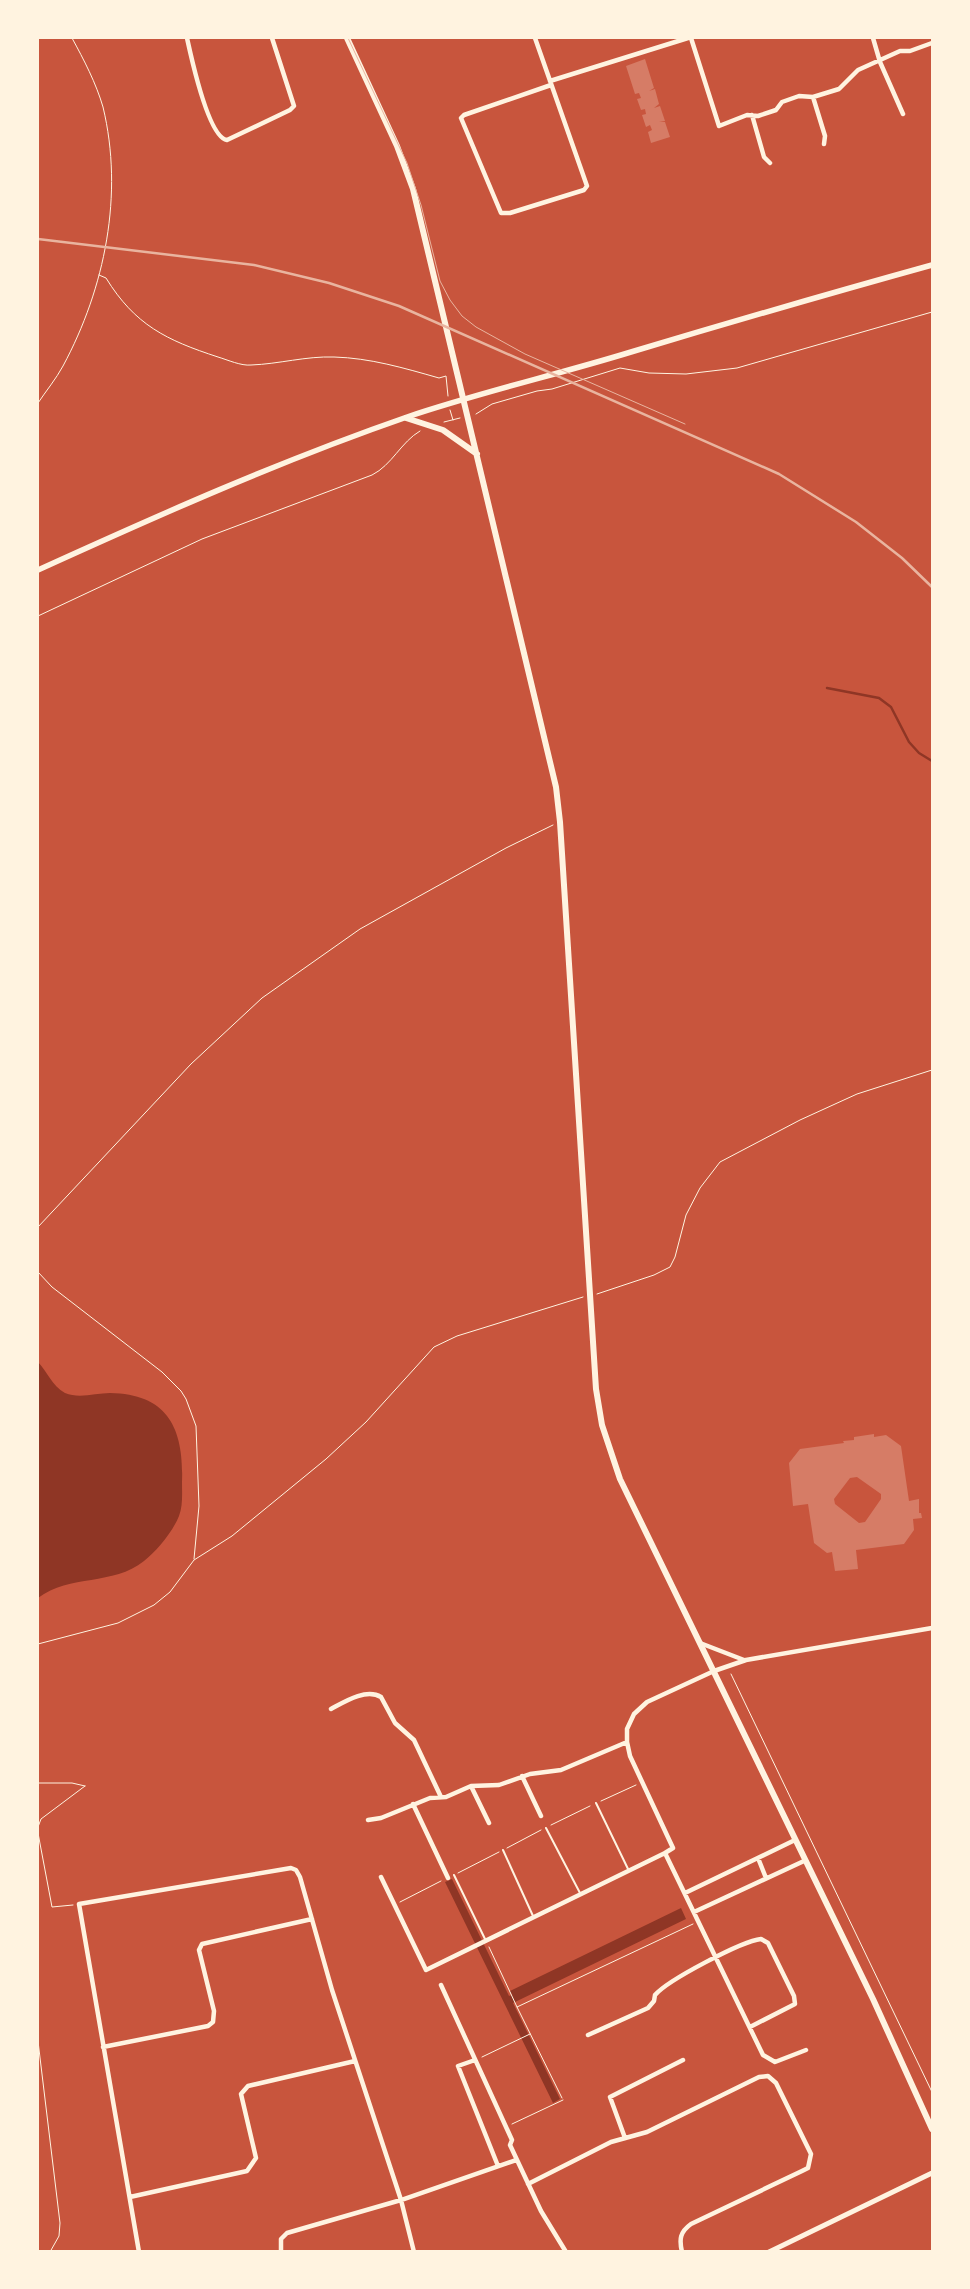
<svg xmlns="http://www.w3.org/2000/svg" width="970" height="2289" viewBox="0 0 970 2289" font-family="'Public Sans',sans-serif">
<style>
.water{fill:#8f3625}
.lines{fill:none;stroke-linecap:round;stroke-linejoin:round}
.stream{stroke:#8f3625;stroke-width:2.5}
.building{fill:#d67c66;fill-rule:evenodd}
.path{stroke:#fff3e0;stroke-width:1}
.service{stroke:#fff3e0;stroke-width:2}
.minor{stroke:#fff3e0;stroke-width:4.5}
.tertiary{stroke:#fff3e0;stroke-width:5}
.secondary{stroke:#fff3e0;stroke-width:5.5}
.primary{stroke:#fff3e0;stroke-width:6}
.tram{stroke:#e9b49f;stroke-width:1}
.rail{stroke:#e9b49f;stroke-width:2.5}
</style>
<rect width="100%" height="100%" fill="#c8553d"/>
<path class="water" d="M38 1362C47 1371 52 1386 65 1393 79 1399 96 1393 110 1393 169 1394 184 1430 182 1482 182 1493 183 1506 179 1516 173 1531 157 1551 144 1561 113 1586 70 1574 38 1598Z
M452 1879 509 1996 512 1995 510 1991 681 1908 686 1919 513 2003 560 2099 553 2103 445 1882Z"/>
<g class="lines">
<path class="stream" d="M827 688 879 698 891 707 909 742 919 753 932 761"/>
</g>
<path class="building" d="M645 59 654 88 649 91 655 89 659 104 654 108 660 106 665 121 659 122H665L670 137 651 143 648 132 652 130 650 125 646 127 642 115 646 114 645 109 641 110 637 99 641 98 639 93 635 94 626 66Z
M874 1434V1437L886 1435 901 1446 909 1501 919 1499V1513H921L922 1518 913 1519 914 1530 904 1544 856 1550 858 1569 835 1571 832 1552 827 1553 814 1543 808 1504 793 1506 789 1463 800 1449 844 1443 843 1441 854 1440V1437ZM857 1477 881 1494V1499L865 1522 859 1523 835 1504 834 1499 850 1478Z"/>
<g class="lines">
<path class="path" d="M99 275 106 278C135 325 166 340 218 357 228 360 241 366 251 365 279 364 306 356 334 357 370 358 404 368 439 378L446 376 448 396
M38 403C46 391 56 379 63 366 105 288 124 194 103 107 96 83 84 60 72 38
M450 410 453 420
M476 414 492 404 537 391 552 389 620 368 649 373 686 374 737 368 932 312
M444 422 460 418
M38 616 202 539 372 475C392 465 401 442 420 431
M38 1227 191 1064 262 998 360 929 506 848 553 825
M38 1272 52 1287 162 1372 181 1391 186 1399 196 1426 199 1506 194 1559
M597 1294 654 1275 670 1267 675 1257 686 1215 700 1188 720 1162 800 1120 857 1094 932 1070
M38 1644 118 1623 154 1605 170 1592 194 1560 232 1536 326 1459 366 1422 434 1347 457 1336 583 1297
M731 1674 932 2092
M38 1783H72L85 1786
M601 1801 636 1785
M551 1825 590 1806
M38 1827 41 1819 85 1786
M38 1833 52 1907 73 1905
M507 1848 541 1830
M458 1873 499 1852
M400 1902 441 1881
M489 1947 517 2007
M38 2041 60 2223 59 2236 50 2252
M482 2057 530 2034
M562 2098 517 2007 693 1924
M512 2124 563 2100"/>
<path class="service" d="M596 1803 629 1871
M546 1828 580 1893
M503 1850 533 1916
M454 1875 485 1939"/>
<path class="minor" d="M187 38C191 56 208 137 227 140L290 110 294 106 272 38
M535 38 587 186 584 190 510 213H501L461 118 464 115 551 85
M691 38 719 126 747 115 758 116 776 110 782 102 799 96 813 97 839 89 858 70 900 51H910L932 43
M873 38 880 62 903 114
M550 81 688 38
M813 97 825 136 824 144
M752 115 764 157 770 163
M700 1643 744 1660
M331 1709C344 1702 366 1688 381 1697L395 1723 414 1740 441 1797
M522 1776 541 1816
M471 1786 489 1823
M413 1804 448 1878
M368 1820 381 1818 430 1798 446 1797 471 1786 499 1785 530 1774 561 1770 627 1742
M758 1858 766 1878
M381 1877 426 1970 665 1853
M685 1893 795 1840
M694 1912 804 1861
M441 1985 512 2140 510 2145 541 2211 566 2252
M588 2035 648 2008 654 2001 655 1995C668 1980 742 1941 761 1939L768 1943 794 1996 795 2004 750 2027
M103 2047 208 2026 213 2022 214 2011 199 1950 202 1944 312 1919
M806 2050 775 2062 763 2055 665 1853 673 1848 630 1756 627 1742V1729L634 1714 647 1702 714 1671 746 1660 932 1628
M475 2060 458 2066 498 2166
M625 2138 610 2097 683 2060
M528 2184 611 2142 647 2132 759 2077 768 2076 776 2083 811 2154 808 2168 802 2171 691 2224C680 2232 679 2239 682 2252
M130 2197 247 2171 256 2158 241 2094 248 2086 355 2061
M139 2252 79 1904 291 1868 296 1870 300 1877 332 1990 401 2200 414 2252
M281 2252V2239L287 2233 401 2200 516 2160"/>
<path class="tertiary" d="M769 2252 932 2173"/>
<path class="secondary" d="M38 570C159 515 280 461 407 417 481 392 556 375 631 352 731 322 831 293 932 265"/>
<path class="primary" d="M347 38 397 146 413 189 556 787 560 822 596 1389 602 1425 620 1479 873 1999 932 2129
M406 418 443 430 477 454"/>
<path class="tram" d="M348 38 407 163 421 205 440 281 450 300 462 316 476 327 525 354 685 424"/>
<path class="rail" d="M38 239 254 265 329 283 399 306 779 474 856 522 902 558 932 587"/>
</g>
<rect width="970" height="2289" fill="none" stroke="#fff3e0" stroke-width="78"/>
</svg>
